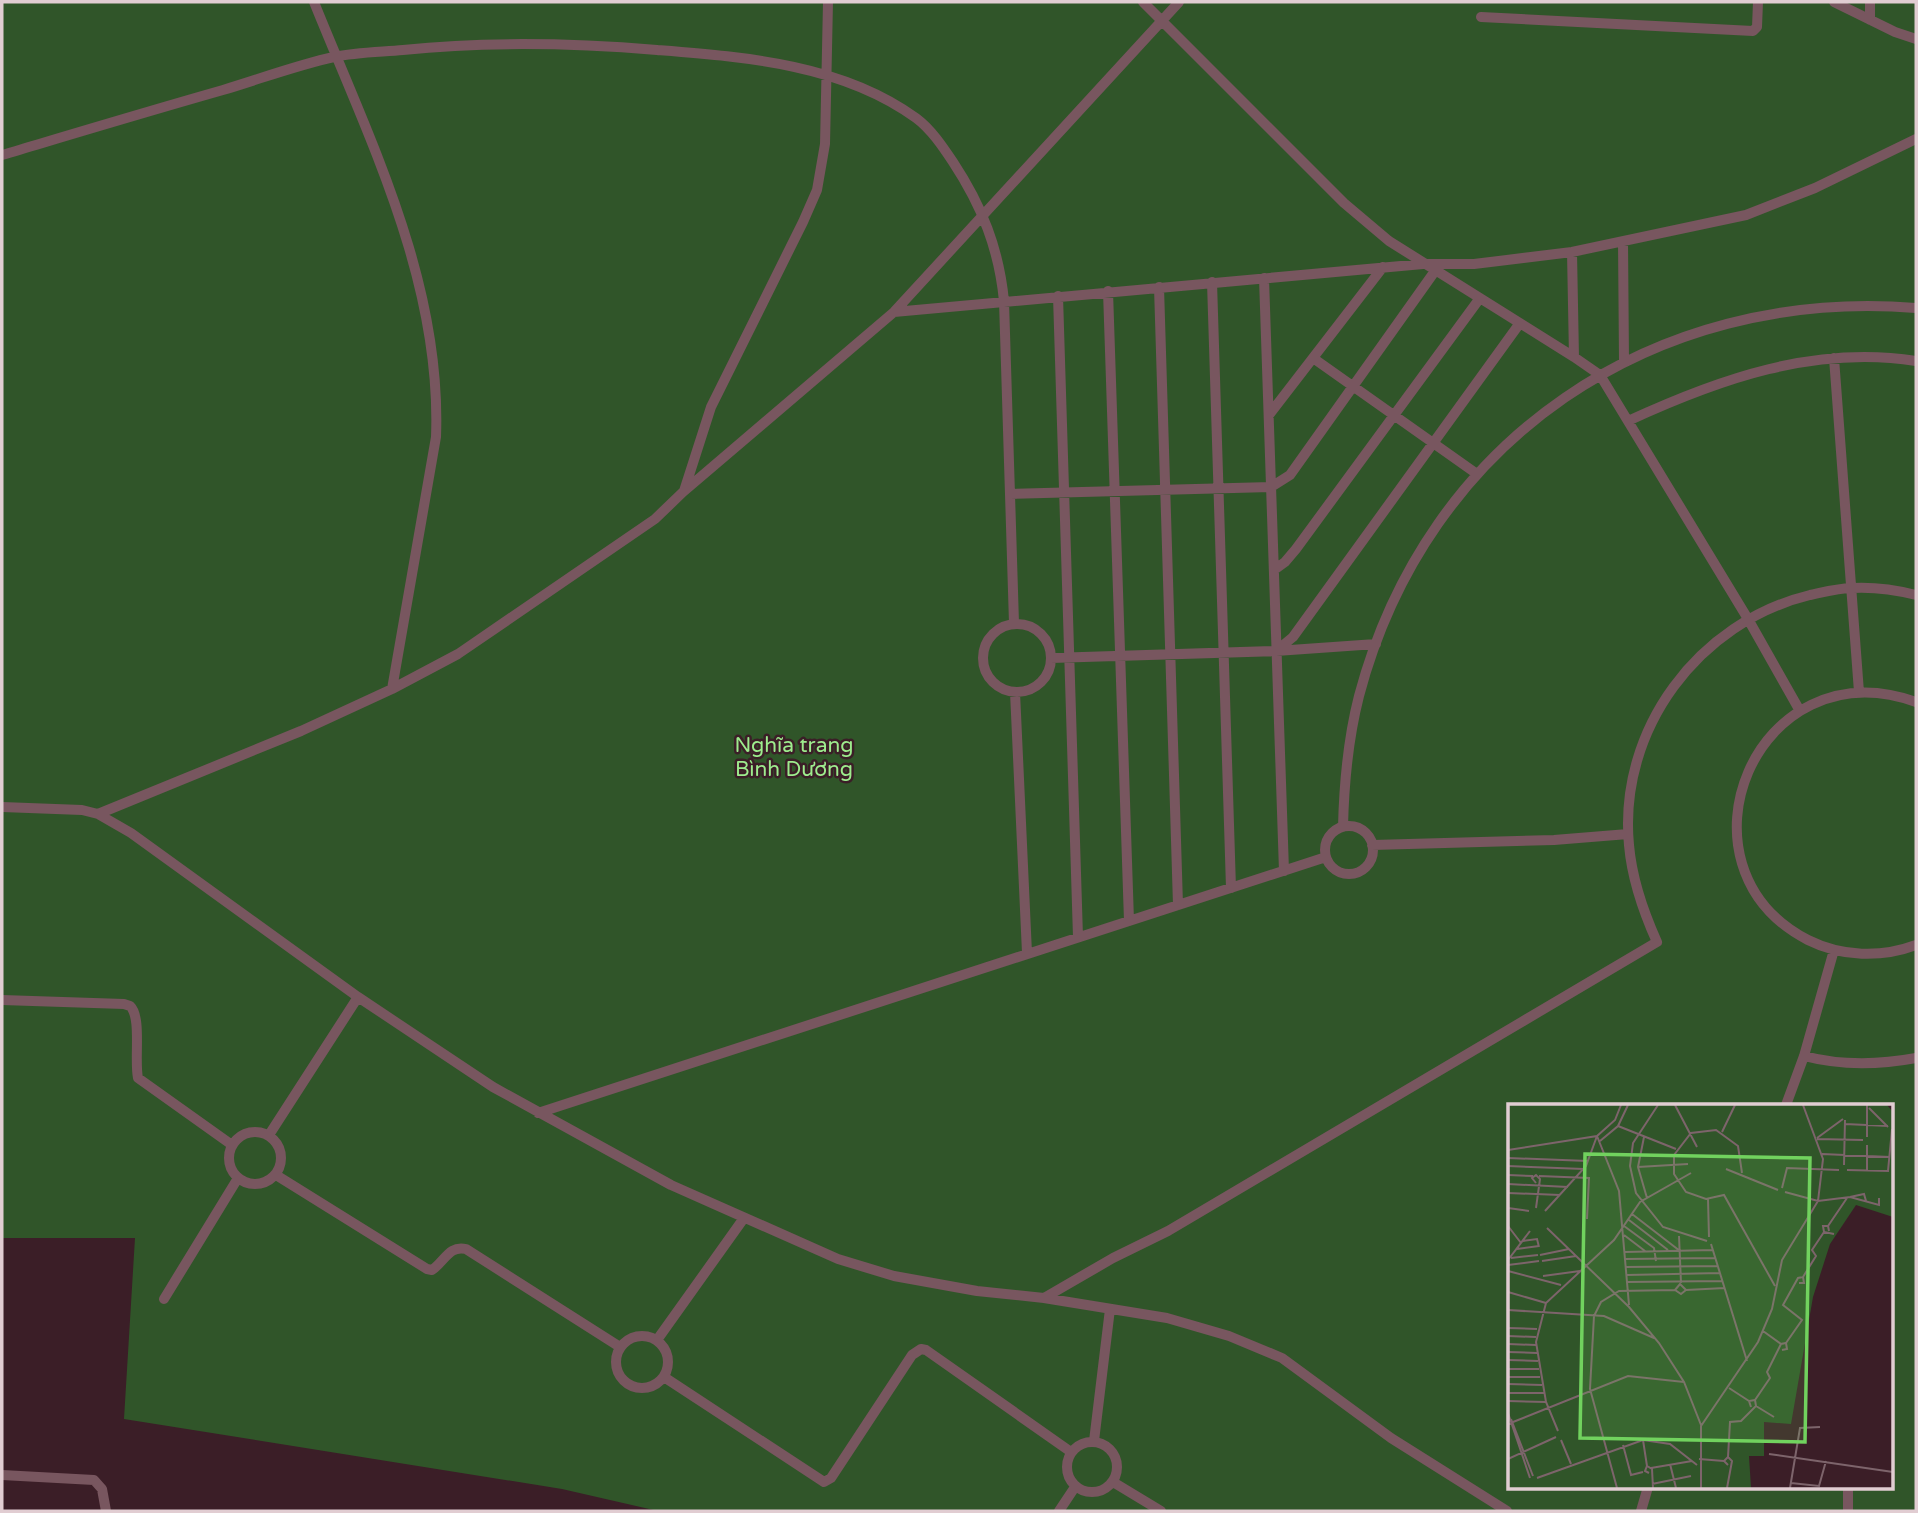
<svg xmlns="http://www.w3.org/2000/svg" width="1918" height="1513" viewBox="0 0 1918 1513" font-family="'Varela Round',sans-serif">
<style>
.green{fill:#305529;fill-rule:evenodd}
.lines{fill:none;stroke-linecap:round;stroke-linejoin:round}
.lane{stroke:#78565f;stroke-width:10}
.labels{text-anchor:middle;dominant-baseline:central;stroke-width:5;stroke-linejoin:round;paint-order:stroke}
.park-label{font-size:21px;fill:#9dec8d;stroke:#3b1e27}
.inset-road{fill:none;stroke:#7d646b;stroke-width:2}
.view{fill:#71d25e;fill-opacity:0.15;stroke:#71d25e;stroke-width:3.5}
.inset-edge{fill:none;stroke:#e1cdd2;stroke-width:3.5}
</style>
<rect width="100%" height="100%" fill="#3b1e27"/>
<path class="green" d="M2 2H1916V1511H658L562 1489 124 1419 135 1238H2ZM1510 1105H1892V1487H1510Z"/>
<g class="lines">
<path class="lane" d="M314 2C370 141 442 283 436 437L392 689
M1143 2 1344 203 1389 241 1574 357 1600 375 1748 619 1800 711
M1834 2 1895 32 1916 39
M1481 17 1753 31 1757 27 1758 2
M1870 20V2
M2 155C76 133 149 111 223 90 260 79 297 65 334 57 356 52 381 52 403 50 488 41 572 43 657 50 745 57 842 64 916 118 931 129 943 147 953 162 982 206 999 249 1004 301L1014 623
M1623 241 1624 361
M1572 252 1574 357
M1264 278 1284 871
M1212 282 1231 888
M1159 287 1178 905
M1108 291 1129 921
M1058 296 1078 937
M894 312 1423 264H1474L1572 252 1746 215 1815 188 1916 139
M1313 358 1477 474
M1834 358 1859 692
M1269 415 1383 267
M1628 421C1719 379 1815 345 1916 361
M684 491 711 407 803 222 817 190 825 144 828 2
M1011 494 1271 487 1290 475 1435 271
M1274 570 1285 562 1296 549 1480 298
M983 658a34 34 0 1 1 68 0a34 34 0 1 1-68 0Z
M1276 651 1293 637 1520 323
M1051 658 1276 651 1376 644
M1015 692 1027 953
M1916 702C1756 645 1665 866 1808 940 1842 957 1881 958 1916 945
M2 807 82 810 98 814 131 833 358 997 493 1087 671 1185 838 1259 894 1276 977 1291 1044 1298 1167 1318 1229 1336 1282 1358 1391 1438 1507 1511
M98 814 301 731 392 689 458 654 655 519 683 492 894 312 1179 2
M1325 850a24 24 0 1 1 48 0a24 24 0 1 1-48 0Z
M1343 827C1344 784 1348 739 1359 696 1427 439 1654 287 1916 308
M1372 845 1554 840 1628 834
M2 1000 124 1004 130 1006C142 1017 134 1060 138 1078L232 1145
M1804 1056C1842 1066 1878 1065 1916 1058
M1786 1105 1804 1056 1834 950
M538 1113 1326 857
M229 1158a26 26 0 1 1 52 0a26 26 0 1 1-52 0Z
M269 1135 358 997
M276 1175 427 1269 432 1270C445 1261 449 1245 466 1249L620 1347
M1044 1298 1113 1258 1168 1231 1657 942C1643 911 1632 880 1629 845 1618 729 1699 622 1810 595 1824 592 1839 588 1853 588 1874 587 1896 590 1916 595
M164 1299 238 1178
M616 1362a26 26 0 1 1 52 0a26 26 0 1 1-52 0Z
M657 1340 744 1218
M664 1377 824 1482 831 1478 912 1355 921 1349 926 1350 1071 1452
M1094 1441 1110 1309
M1067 1467a25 25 0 1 1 50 0a25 25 0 1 1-50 0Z
M2 1475 94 1480 102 1489 106 1511
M1113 1482 1161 1511
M1059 1511 1075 1487
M1641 1511 1648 1487
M1848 1511V1487"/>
</g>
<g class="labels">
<g class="park-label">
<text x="794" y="745">Nghĩa trang<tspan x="794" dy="24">Bình Dương</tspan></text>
</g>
</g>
<g transform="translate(1508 1104)">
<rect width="385" height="385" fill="#3b1e27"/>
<path d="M0 1H379L385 8V113L348 101 322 140 305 193 283 320 256 318V352H241L243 384H0Z" fill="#305529"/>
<path class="inset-road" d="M150 1 125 39 122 62 128 89 155 123 199 137M167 1 189 43M359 1V33M361 4 380 23M337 20 380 22M110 22 168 45M214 28 227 1M89 32 111 87 121 201M136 33 130 63 139 94M309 34 335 15M309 35 355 36M92 37 110 22 120 1M0 46 89 32 107 16 113 1M314 50 382 53M0 54 80 57M336 61 337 16M0 62 76 65M130 63 180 60M218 65 270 86M339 66 380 67 384 25M359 67V41M234 69 230 42 208 26 183 29 166 51V70L178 88 198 95 216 91 267 182M0 71 25 72M31 72 81 74 79 115M0 80 60 83M274 84 279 64 331 66M277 88 310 97 342 93 371 101V94M0 89 52 91M342 93 356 90 358 97M200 95 201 133M0 104 21 107M28 104 32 75 28 71 24 74 28 79M37 107 78 62 89 32M124 110 172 147M121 116 160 146M0 122 13 139M116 122 146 144 148 157M320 122 339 94M39 124 121 203 151 239 176 278 193 321M321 127 320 122H315L316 128 326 130M116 131 137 147M171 132 173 179M15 137 29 135 31 143M203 140 239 257M9 145 31 142M117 148 205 146M32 151 61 145M3 154 30 151M117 155 207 154M0 156 22 127M34 157 68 152M0 161 31 157M118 163 210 162M0 167 53 181M119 171 212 169M35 172 72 167M295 173 308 152 304 146 316 128M119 178 214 177M178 186 217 184M0 188 38 199M0 206 96 212 146 234M0 224 29 225M255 227 273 240M0 232 28 233M278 239 294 216 275 201 290 174 295 173 296 179H291M0 240 28 241M0 248 29 249M0 256 30 257M0 265H31M0 273H32M0 280 34 281M221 284 241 297M0 289H36M247 296 262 274 259 268 273 240 278 239 279 245 274 246M0 297 38 298M248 302 266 313M0 309 22 374M3 315 25 372M0 320 120 272 176 278M50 327 38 298 28 238 38 199 106 136 132 98 183 69M53 336 63 360M135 336 139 362M115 341 123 371 135 368M261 350 385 368M220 353 222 318 233 317 248 302 247 296 241 297 243 303M0 355 48 333M191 355 216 357M162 360 168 384M143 364 184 357M141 369 137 367 139 362 144 365 145 384M29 374 135 336 162 340 189 361M283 379 311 382 318 357M144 380 183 372M109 384 82 285 86 212 93 198 111 187 167 186 173 190 178 186 172 180 167 186M193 384V322L250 238 264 205 274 156 310 97 315 55 295 1M219 384 224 357 220 353 216 357 220 361M282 384 292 324 312 323"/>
<path class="view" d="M77 50 302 54 297 338 72 334Z"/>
<rect width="385" height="385" class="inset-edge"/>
</g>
<rect width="1918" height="1513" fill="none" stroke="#e1cdd2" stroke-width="7"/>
</svg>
